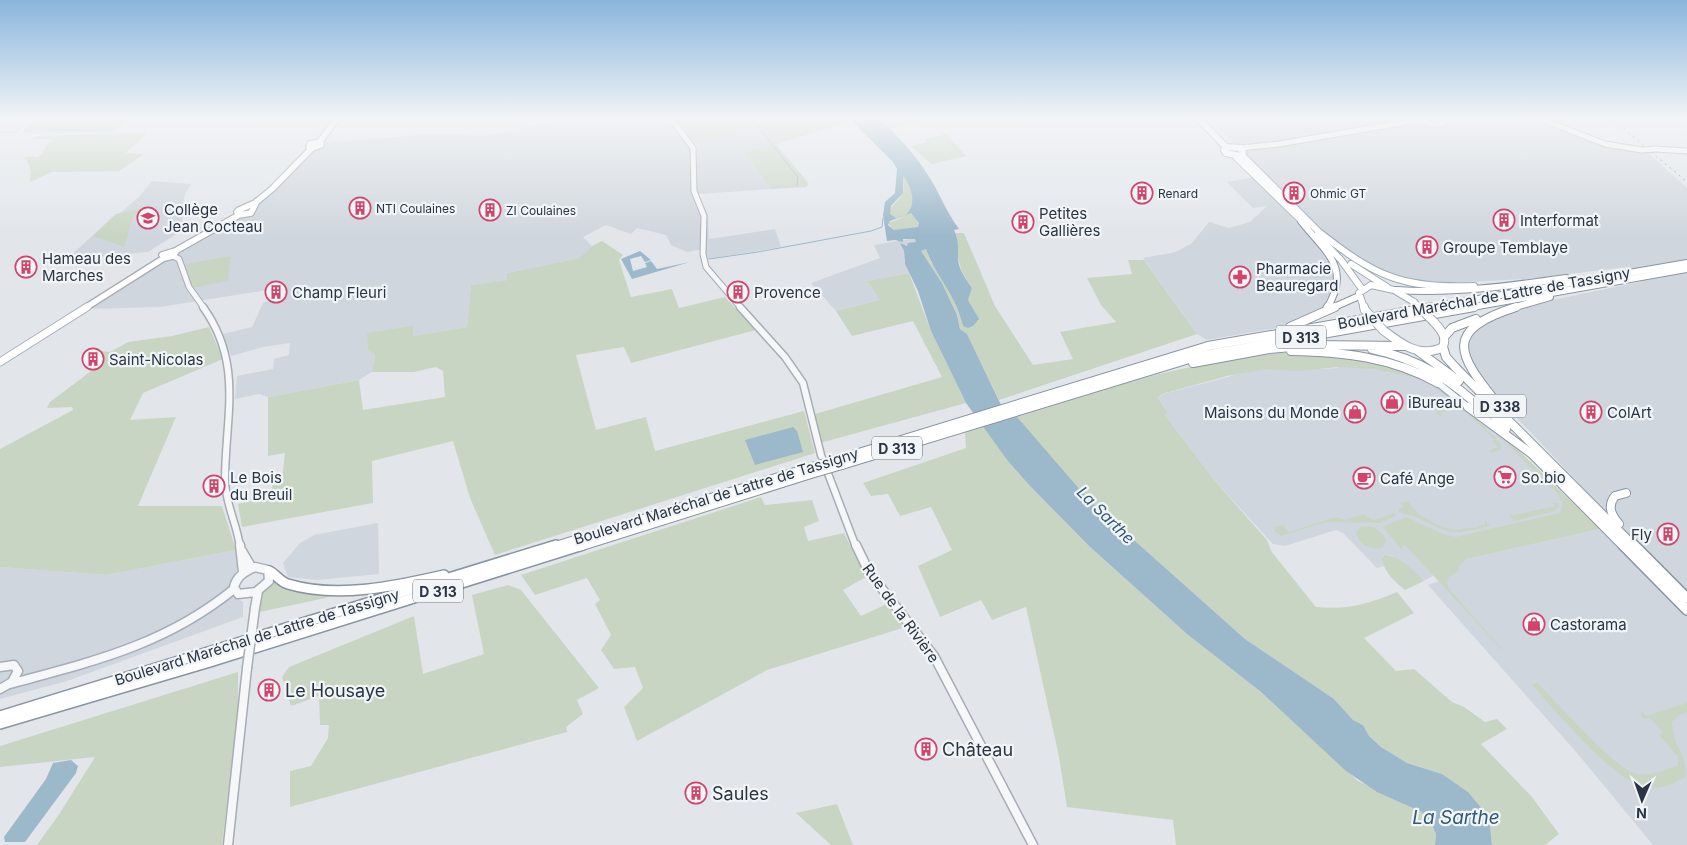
<svg xmlns="http://www.w3.org/2000/svg" width="1687" height="845" viewBox="0 0 1687 845" font-family="Inter,sans-serif">
<style>
.built{fill:#d0d6dd}
.green{fill:#c9d5c3}
.water{fill:#9cb8cb;fill-rule:evenodd}
.lines{fill:none;stroke-linecap:round;stroke-linejoin:round}
.stream{stroke:#9cb8cb;stroke-width:1}
.tertiary-far2-casing{stroke:#a7adb5;stroke-width:7}
.tertiary-far1-casing{stroke:#a7adb5;stroke-width:9}
.tertiary-casing{stroke:#a7adb5;stroke-width:11}
.secondary-far1-casing{stroke:#a7adb5;stroke-width:8}
.secondary-casing{stroke:#a7adb5;stroke-width:9}
.primary-far1-casing{stroke:#a1acb7;stroke-width:8}
.primary-casing{stroke:#a1acb7;stroke-width:10}
.trunk-far2-casing{stroke:#8995a2;stroke-width:8}
.trunk-far1-casing{stroke:#8995a2;stroke-width:10}
.trunk-casing{stroke:#8995a2;stroke-width:12}
.tertiary-far2{stroke:#f5f7f9;stroke-width:5}
.tertiary-far1{stroke:#f5f7f9;stroke-width:6}
.tertiary{stroke:#f5f7f9;stroke-width:8}
.secondary-far1{stroke:#fff;stroke-width:5.5}
.secondary{stroke:#fff;stroke-width:7}
.primary-far1{stroke:#fff;stroke-width:6}
.primary{stroke:#fff;stroke-width:8}
.trunk-far2{stroke:#fff;stroke-width:6}
.trunk-far1{stroke:#fff;stroke-width:8}
.trunk{stroke:#fff;stroke-width:9}
.rail{stroke:#7b8795;stroke-width:1;stroke-dasharray:2 4;stroke-linecap:butt}
.tertiary-bridge-far1-casing{stroke:#a7adb5;stroke-width:7;stroke-linecap:butt}
.tertiary-bridge-casing{stroke:#a7adb5;stroke-width:11;stroke-linecap:butt}
.primary-bridge-far1-casing{stroke:#a1acb7;stroke-width:8;stroke-linecap:butt}
.primary-bridge-casing{stroke:#a1acb7;stroke-width:10;stroke-linecap:butt}
.trunk-bridge-casing{stroke:#8995a2;stroke-width:10;stroke-linecap:butt}
.tertiary-bridge-far1{stroke:#f5f7f9;stroke-width:5}
.tertiary-bridge{stroke:#f5f7f9;stroke-width:8}
.primary-bridge-far1{stroke:#fff;stroke-width:6}
.primary-bridge{stroke:#fff;stroke-width:8}
.trunk-bridge{stroke:#fff;stroke-width:8}
.labels{text-anchor:middle;dominant-baseline:central;stroke-width:4.5;stroke-linejoin:round;paint-order:stroke}
.far-poi-label{font-size:12px;fill:#293543;stroke:#f2f5f8;text-anchor:start}
.shield{fill:#f2f5f8;stroke:#656f79;stroke-width:1}
.shield-label{font-size:14px;font-weight:bold;fill:#293543}
.poi-label{font-size:15px;fill:#293543;stroke:#f2f5f8;text-anchor:start}
.street-label{font-size:15px;fill:#293543;stroke:#f2f5f8}
.water-label{font-size:16px;font-style:italic;fill:#325978;stroke:#f2f5f8}
.near-poi-label{font-size:18px;fill:#293543;stroke:#f2f5f8;text-anchor:start}
.near-water-label{font-size:19px;font-style:italic;fill:#325978;stroke:#f2f5f8}
</style>
<rect width="100%" height="100%" fill="#e2e6eb"/>
<path class="built" d="M568 117H674L697 142 757 128 771 145 744 152 771 189 699 194 708 216 709 239 775 229 781 247 708 259 705 249 687 252 671 245 666 235 637 228 631 234 606 225 583 237 592 246 579 258 507 273 508 280 471 285 467 327 413 336V326L375 354 372 372 359 380 268 397 259 394 235 399 237 376 273 369 274 359 289 355 290 343 263 347 231 356 223 334 252 327 263 303 273 298 274 289 160 307 89 309 254 207 321 143 432 134 487 136Z
M1207 117H1530L1608 148 1647 152 1687 188V597L1475 374 1463 349 1467 333 1482 323 1538 303 1644 281 1627 267 1527 279 1423 284 1373 269 1322 232 1299 221 1326 251 1335 278 1331 297 1321 309 1297 323 1277 328 1207 340 1197 334 1143 258 1176 252 1192 243 1209 222 1229 228 1250 222 1267 206 1253 208 1227 182 1266 175Z
M152 181 191 184 185 194 182 208 183 230 148 252 87 258 69 257 116 214H119L139 197Z
M915 238 917 242 904 246V261L909 273 867 281 880 300 836 311 811 283 880 258 874 245Z
M1344 363 1370 365 1373 370 1385 369 1386 372 1430 380 1472 410 1588 518 1455 562 1424 581 1408 566 1390 555 1383 556 1384 566 1377 568 1343 533 1336 530 1285 546 1273 544 1215 481 1165 415 1168 413 1158 398 1163 394 1246 372 1271 368 1307 370 1316 364 1320 369 1338 368 1337 366Z
M378 523 379 574 317 580 288 577 283 563 300 543 314 535Z
M1600 529 1687 612V845H1653L1577 753 1428 585 1449 577 1467 559Z
M236 550 238 567 229 589 232 595 243 602V617L67 681 0 699V567L106 575Z"/>
<path class="green" d="M35 117H128L129 118V121L111 132 23 133Z
M674 117H848L852 121 776 144 809 184 806 187 771 189 744 152 771 145 757 128 697 142Z
M879 117H911L916 122 890 129Z
M147 133 126 153 144 154 119 171 52 172 30 182 31 172 27 160 23 159 26 156 38 157 44 152 42 151 46 147H44L54 139H33L37 136Z
M943 133H946L966 156 932 164 911 146 928 142 925 139 943 135Z
M903 176C912 186 916 201 909 213L914 214 919 225 917 228 895 231 888 223 904 217 896 218 889 215C892 201 899 203 902 193 905 188 902 182 903 176Z
M148 207V210L152 208 151 212 134 215 124 247 93 236 116 214Z
M956 233H964L995 306 1033 365 1073 359 1060 332 1116 322 1101 305 1087 278 1132 274 1128 260H1144L1197 334 999 400 967 334 960 329 957 315 942 283 921 251 926 249 931 262 946 283 961 315 975 314 968 300 972 288 962 272 958 258Z
M602 241 623 255 619 260 631 297 672 289 679 308 725 297 756 330 631 363 624 347 576 355 596 430 646 417 655 451 804 411 815 453 495 555 470 498 453 441 372 461 373 503 242 527 238 504 272 496V483L282 480 285 453 268 456V397L359 380 363 410 445 397 443 371 436 367 414 372H372L375 354 368 350 367 333 413 326V336L467 327 471 285 507 280V273L579 258 592 246Z
M231 256 228 281 192 288 186 273V264Z
M909 273 931 331 966 403 820 443 815 414 942 377 913 321 852 336 836 311 880 300 867 281Z
M209 327 223 359 143 393 130 420 176 417 138 506H222L236 550 106 575 0 567V449L73 410 72 407 47 408 50 402 99 365 94 361 102 351 110 352 128 342 172 336Z
M1280 353H1308L1387 362 1426 380 1372 369 1339 367 1299 371 1268 369 1227 376 1162 394 1158 398 1168 413 1165 415 1215 481 1267 540 1271 551 1316 607C1348 610 1368 604 1397 592L1414 613 1364 638 1396 671 1414 669 1452 702 1464 707 1485 722 1497 719 1507 729 1481 744 1532 797 1559 834 1545 845H1492L1489 817 1468 792 1442 774 1407 763 1381 747 1369 736 1363 725 1353 720 1334 699 1245 639 1088 499 1015 416C1102 388 1189 362 1280 353Z
M1455 406 1467 409 1501 444 1502 449 1491 453 1489 450 1498 447 1492 441 1495 440 1467 413 1455 408 1440 413 1442 416H1440L1436 412Z
M1472 410 1483 416 1600 529 1467 559 1459 567 1458 572 1449 577 1447 582 1449 589 1518 667 1405 545 1401 549 1383 527 1406 517 1443 534 1456 537 1560 513 1563 503 1557 493Z
M982 425 1032 488 1089 546 1187 634 1261 692 1358 781 1422 812 1432 825 1436 834 1435 845H1176L1173 820 1067 807 1059 757 1026 607 992 620 981 600 940 617 918 566 952 550 931 507 900 516 888 494 871 496 863 483 966 448 965 432Z
M761 497 765 505 812 500 819 521 804 527 808 541 844 533 866 577 843 590 861 616 889 603 906 627 767 670 637 741 624 707 643 688 635 667 614 669 601 650 611 635 595 604 600 600 587 578 535 595 521 575Z
M1409 501C1413 514 1439 527 1452 530 1460 531 1468 526 1475 528L1485 524V520L1490 526C1451 535 1454 536 1418 518 1412 515 1405 515 1399 512V509L1404 507 1400 503Z
M1552 503H1557L1559 506 1555 511 1514 521 1510 516 1555 506Z
M1394 513 1397 515 1380 523 1326 522 1281 536 1274 531 1276 527 1283 525 1289 532 1336 517 1346 520 1363 514 1374 520Z
M1365 526C1375 527 1382 531 1386 540L1383 547C1372 552 1358 545 1356 532L1360 527Z
M1385 555C1401 556 1414 571 1424 581L1405 590C1395 582 1383 571 1382 558Z
M272 579 279 584 367 589 260 612 263 590Z
M508 585 521 590 599 688 577 700 583 714 566 727 567 732 290 807V771L311 766 328 738 329 725H320L319 696 291 706 282 677 289 667 414 616 423 674 484 654 472 595Z
M238 672V709L222 845H37L58 816 95 757 0 767V746Z
M1537 682C1554 700 1617 771 1637 774 1651 776 1666 770 1678 765V757L1659 735 1663 733 1650 718 1644 719 1641 716 1642 711 1646 716 1687 703V712L1678 716 1672 722C1672 745 1687 753 1686 777 1675 783 1662 789 1649 788 1614 784 1557 711 1532 685Z
M837 804 853 845H831L796 813Z"/>
<path class="water" d="M848 117H877C895 133 913 152 926 172 939 191 945 210 959 229L954 230C959 240 958 249 958 258 958 269 966 279 972 288L968 300 979 319 973 326 968 328 963 326C956 294 936 277 926 249L921 251 942 283 957 315 960 329 967 334 1002 407 1017 417 1088 499 1245 639 1334 699 1353 720 1363 725 1369 736 1381 747 1407 763 1442 774 1468 792 1489 817 1492 845H1435L1436 834 1432 825 1422 812 1377 792 1346 771 1261 692 1187 634 1089 546 1032 488 1008 461 966 403 931 331 918 291 905 264 904 251 900 243 907 246 908 243 916 242 915 239H903V242L895 240 887 241 883 215 885 202 895 193 897 169 893 162ZM903 176C912 187 917 204 906 215L896 218 890 214 891 206 903 193ZM911 213 919 223 918 227 894 230 888 225 890 221Z
M640 251 651 260 645 262 641 256 630 259 633 271 647 267 645 263 651 261 657 269 690 262 632 279 621 259Z
M793 427 797 431 803 452 755 465 745 440Z
M71 760 78 766 76 773 25 842H5L4 837 46 779 53 763Z"/>
<g class="lines">
<path class="stream" d="M750 117 798 177 797 185
M30 126 42 129 88 130
M0 132H15L22 127
M709 259 758 252 871 231 882 227 883 218"/>
<g class="tertiary-far2-casing">
<path id="tertiary-far2" d="M670 117 693 148 694 191 704 216 703 254 706 267 741 308
M1536 117 1605 144 1642 150
M1417 118C1425 124 1433 126 1443 123L1442 117
M1240 148 1279 144 1418 120
M1655 149 1687 151
M173 256 179 259 189 287 204 308"/>
</g>
<g class="tertiary-far1-casing">
<path id="tertiary-far1" d="M203 307C244 364 225 417 225 480 225 503 237 524 240 547
M740 307 785 357 803 383 821 455 856 547
M1438 383 1468 407"/>
</g>
<g class="tertiary-casing">
<path id="tertiary" d="M240 545 243 572
M856 545 869 572 934 656 1033 845
M242 551 252 568
M255 567 268 570 269 581 256 592 238 594 234 587C237 576 245 571 255 567Z
M255 608 258 591
M0 667 14 665 18 671 12 682 0 689
M10 684C94 661 165 645 234 589
M228 845 247 668"/>
</g>
<g class="secondary-far1-casing">
<path id="secondary-far1" d="M312 148 321 145V140L338 117
M312 148 309 147 310 144 320 142
M239 215 237 212 239 210 255 203 272 189 312 148
M164 258 162 255 175 251
M85 308 164 258 173 256 177 250 239 215 251 213 257 201"/>
</g>
<g class="secondary-casing">
<path id="secondary" d="M0 362 87 307"/>
</g>
<g class="primary-far1-casing">
<path id="primary-far1" d="M1197 117 1226 147 1224 150 1226 153 1240 156
M1226 147 1240 148 1243 152 1242 155
M1242 155 1322 235
M1235 156 1307 226
M1319 232C1375 276 1402 289 1474 286
M1317 235 1341 260 1362 289
M1351 264 1387 287
M1364 308 1359 293 1371 285 1394 290 1414 302"/>
</g>
<g class="primary-casing">
<path id="primary" d="M1364 307 1365 310
M1383 330C1401 344 1420 359 1443 347 1447 336 1441 330 1434 322"/>
</g>
<g class="trunk-far2-casing">
<path id="trunk-far2" d="M1301 221C1325 252 1352 267 1327 308
M1396 290C1453 294 1509 286 1566 278
M1332 308 1359 296
M1426 308 1687 263
M1467 308 1687 269
M1512 308 1550 297"/>
</g>
<g class="trunk-far1-casing">
<path id="trunk-far1" d="M1327 309 1328 307
M1290 327 1335 307
M1444 337 1452 328 1476 319
M1443 347 1446 357 1456 368 1635 547
M1372 349C1419 359 1454 381 1488 415
M1291 351C1343 352 1392 357 1438 383
M1418 351 1459 381
M1193 363 1269 349 1312 345 1404 346
M1497 403C1456 353 1444 330 1516 307
M1468 407 1532 454 1624 547
M1487 408 1506 429
M839 459 1208 346 1433 307
M842 465 1199 356 1474 307
M1619 524C1611 515 1607 506 1615 496L1626 493
M552 547 808 468
M579 547 811 474"/>
</g>
<g class="trunk-casing">
<path id="trunk" d="M1623 545 1687 610
M1634 545 1687 598
M269 571C276 574 280 582 288 584 337 599 396 586 444 575
M0 716 556 545
M0 724 210 662 583 545"/>
</g>
<use href="#tertiary-far2" class="tertiary-far2"/>
<use href="#tertiary-far1" class="tertiary-far1"/>
<use href="#tertiary" class="tertiary"/>
<use href="#secondary-far1" class="secondary-far1"/>
<use href="#secondary" class="secondary"/>
<use href="#primary-far1" class="primary-far1"/>
<use href="#primary" class="primary"/>
<use href="#trunk-far2" class="trunk-far2"/>
<use href="#trunk-far1" class="trunk-far1"/>
<use href="#trunk" class="trunk"/>
<path class="rail" d="M1610 117 1687 182"/>
<g class="tertiary-bridge-far1-casing">
<path id="tertiary-bridge-far1" d="M1642 150 1655 149"/>
</g>
<g class="tertiary-bridge-casing">
<path id="tertiary-bridge" d="M247 668 255 608"/>
</g>
<g class="primary-bridge-far1-casing">
<path id="primary-bridge-far1" d="M1414 302 1420 308"/>
</g>
<g class="primary-bridge-casing">
<path id="primary-bridge" d="M1419 307 1434 322
M1365 310 1383 330"/>
</g>
<g class="trunk-bridge-casing">
<path id="trunk-bridge" d="M808 468 839 459
M811 474 842 465"/>
</g>
<use href="#tertiary-bridge-far1" class="tertiary-bridge-far1"/>
<use href="#tertiary-bridge" class="tertiary-bridge"/>
<use href="#primary-bridge-far1" class="primary-bridge-far1"/>
<use href="#primary-bridge" class="primary-bridge"/>
<use href="#trunk-bridge" class="trunk-bridge"/>
</g>
<linearGradient id="sky" x2="0" y2="1"><stop stop-color="#89b6dc"/><stop offset="0.5" stop-color="#f2f4f6"/><stop offset="1" stop-color="#f2f4f6" stop-opacity="0"/></linearGradient>
<rect width="1687" height="236" fill="url(#sky)"/>
<defs>
<g id="building-ring" transform="scale(1.125)"><circle r="9.5" fill="#f2f5f8" stroke="#d24469" stroke-width="1.5"/><path d="M-4-6H4V6H1V3H-1V6H-4ZM-2.5-4.3h1.7v1.8h-1.7ZM.8-4.3h1.7v1.8H.8ZM-2.5-1h1.7V.8h-1.7ZM.8-1h1.7V.8H.8Z" fill="#d24469"/></g>
<g id="school-ring" transform="scale(1.125)"><circle r="9.5" fill="#f2f5f8" stroke="#d24469" stroke-width="1.5"/><path d="M0-5L7-2L0 1L-7-2ZM-4 1L0 2.5L4 1V4Q0 6-4 4Z" fill="#d24469"/></g>
<g id="pharmacy-ring" transform="scale(1.125)"><circle r="9.5" fill="#f2f5f8" stroke="#d24469" stroke-width="1.5"/><path d="M-2-6h4v4h4v4h-4v4h-4v-4h-4v-4h4Z" fill="#d24469"/></g>
<g id="shop-ring" transform="scale(1.125)"><circle r="9.5" fill="#f2f5f8" stroke="#d24469" stroke-width="1.5"/><path d="M-5-2.5h2.3a2.7 3.5 0 0 1 5.4 0H5L5.5 6h-11ZM-1.5-2.5h3a1.5 2.3 0 0 0-3 0Z" fill="#d24469"/></g>
<g id="supermarket-ring" transform="scale(1.125)"><circle r="9.5" fill="#f2f5f8" stroke="#d24469" stroke-width="1.5"/><path d="M-6-5.5h2.5l.6 2H6L4.5 2H-2.5L-4.4-4H-6ZM-1.5 3.2a1.3 1.3 0 1 0 .1 0ZM3 3.2a1.3 1.3 0 1 0 .1 0Z" fill="#d24469"/></g>
<g id="cafe-ring" transform="scale(1.125)"><circle r="9.5" fill="#f2f5f8" stroke="#d24469" stroke-width="1.5"/><path d="M-5.5-4.5H6V0H3Q3 3.5 0 3.5H-2.5Q-5.5 3.5-5.5 0ZM3-3.2v2h1.7v-2ZM-6 4.5H4V6H-6Z" fill="#d24469"/></g>
</defs>
<g fill-rule="evenodd">
<use href="#building-ring" x="1142" y="193"/>
<use href="#building-ring" x="1294" y="193"/>
<use href="#building-ring" x="360" y="208"/>
<use href="#building-ring" x="490" y="210"/>
<use href="#school-ring" x="148" y="218"/>
<use href="#building-ring" x="1504" y="220"/>
<use href="#building-ring" x="1023" y="222"/>
<use href="#building-ring" x="1427" y="247"/>
<use href="#building-ring" x="26" y="267"/>
<use href="#pharmacy-ring" x="1240" y="277"/>
<use href="#building-ring" x="276" y="292"/>
<use href="#building-ring" x="738" y="292"/>
<use href="#building-ring" x="93" y="359"/>
<use href="#shop-ring" x="1392" y="402"/>
<use href="#shop-ring" x="1355" y="412"/>
<use href="#building-ring" x="1591" y="412"/>
<use href="#supermarket-ring" x="1505" y="477"/>
<use href="#cafe-ring" x="1364" y="478"/>
<use href="#building-ring" x="214" y="486"/>
<use href="#building-ring" x="1668" y="534"/>
<use href="#shop-ring" x="1534" y="624"/>
<use href="#building-ring" x="269" y="690"/>
<use href="#building-ring" x="926" y="749"/>
<use href="#building-ring" x="696" y="793"/>
</g>
<g class="labels">
<g class="far-poi-label">
<text x="1158" y="193">Renard</text>
<text x="1310" y="193">Ohmic GT</text>
<text x="376" y="208">NTI Coulaines</text>
<text x="506" y="210">ZI Coulaines</text>
</g>
<g class="shield">
<rect x="1276" y="325.5" width="50" height="23" rx="4"/>
<rect x="1474" y="394.5" width="52" height="23" rx="4"/>
<rect x="872" y="436.5" width="50" height="23" rx="4"/>
<rect x="413" y="579.5" width="50" height="23" rx="4"/>
</g>
<g class="shield-label">
<text x="1301" y="337">D 313</text>
<text x="1500" y="406">D 338</text>
<text x="897" y="448">D 313</text>
<text x="438" y="591">D 313</text>
</g>
<g class="poi-label">
<text x="164" y="209">Collège<tspan x="164" dy="17">Jean Cocteau</tspan></text>
<text x="1039" y="213">Petites<tspan x="1039" dy="17">Gallières</tspan></text>
<text x="1520" y="220">Interformat</text>
<text x="1443" y="247">Groupe Temblaye</text>
<text x="42" y="258">Hameau des<tspan x="42" dy="17">Marches</tspan></text>
<text x="1256" y="268">Pharmacie<tspan x="1256" dy="17">Beauregard</tspan></text>
<text x="292" y="292">Champ Fleuri</text>
<text x="754" y="292">Provence</text>
<text x="109" y="359">Saint-Nicolas</text>
<text x="1408" y="402">iBureau</text>
<text x="1339" y="412" text-anchor="end">Maisons du Monde</text>
<text x="1607" y="412">ColArt</text>
<text x="230" y="477">Le Bois<tspan x="230" dy="17">du Breuil</tspan></text>
<text x="1521" y="477">So.bio</text>
<text x="1380" y="478">Café Ange</text>
<text x="1652" y="534" text-anchor="end">Fly</text>
<text x="1550" y="624">Castorama</text>
</g>
<g class="street-label">
<text transform="translate(1484 298) rotate(-10)">Boulevard Maréchal de Lattre de Tassigny</text>
<text transform="translate(716 496) rotate(-17)">Boulevard Maréchal de Lattre de Tassigny</text>
<text transform="translate(901 613) rotate(54)">Rue de la Rivière</text>
<text transform="translate(257 637) rotate(-17)">Boulevard Maréchal de Lattre de Tassigny</text>
</g>
<g class="water-label">
<text transform="translate(1106 515) rotate(45)">La Sarthe</text>
</g>
<g class="near-poi-label">
<text x="285" y="690">Le Housaye</text>
<text x="942" y="749">Château</text>
<text x="712" y="793">Saules</text>
</g>
<g class="near-water-label">
<text x="1456" y="817">La Sarthe</text>
</g>
</g>
<g transform="translate(1642 800) rotate(182)" stroke="#f2f5f8" stroke-width="4" paint-order="stroke">
<path d="M0-4L9 19L0 12L-9 19Z" fill="#293543"/>
<text y="-8" font-size="14" font-weight="bold" text-anchor="middle" fill="#293543">N</text>
</g>
</svg>
